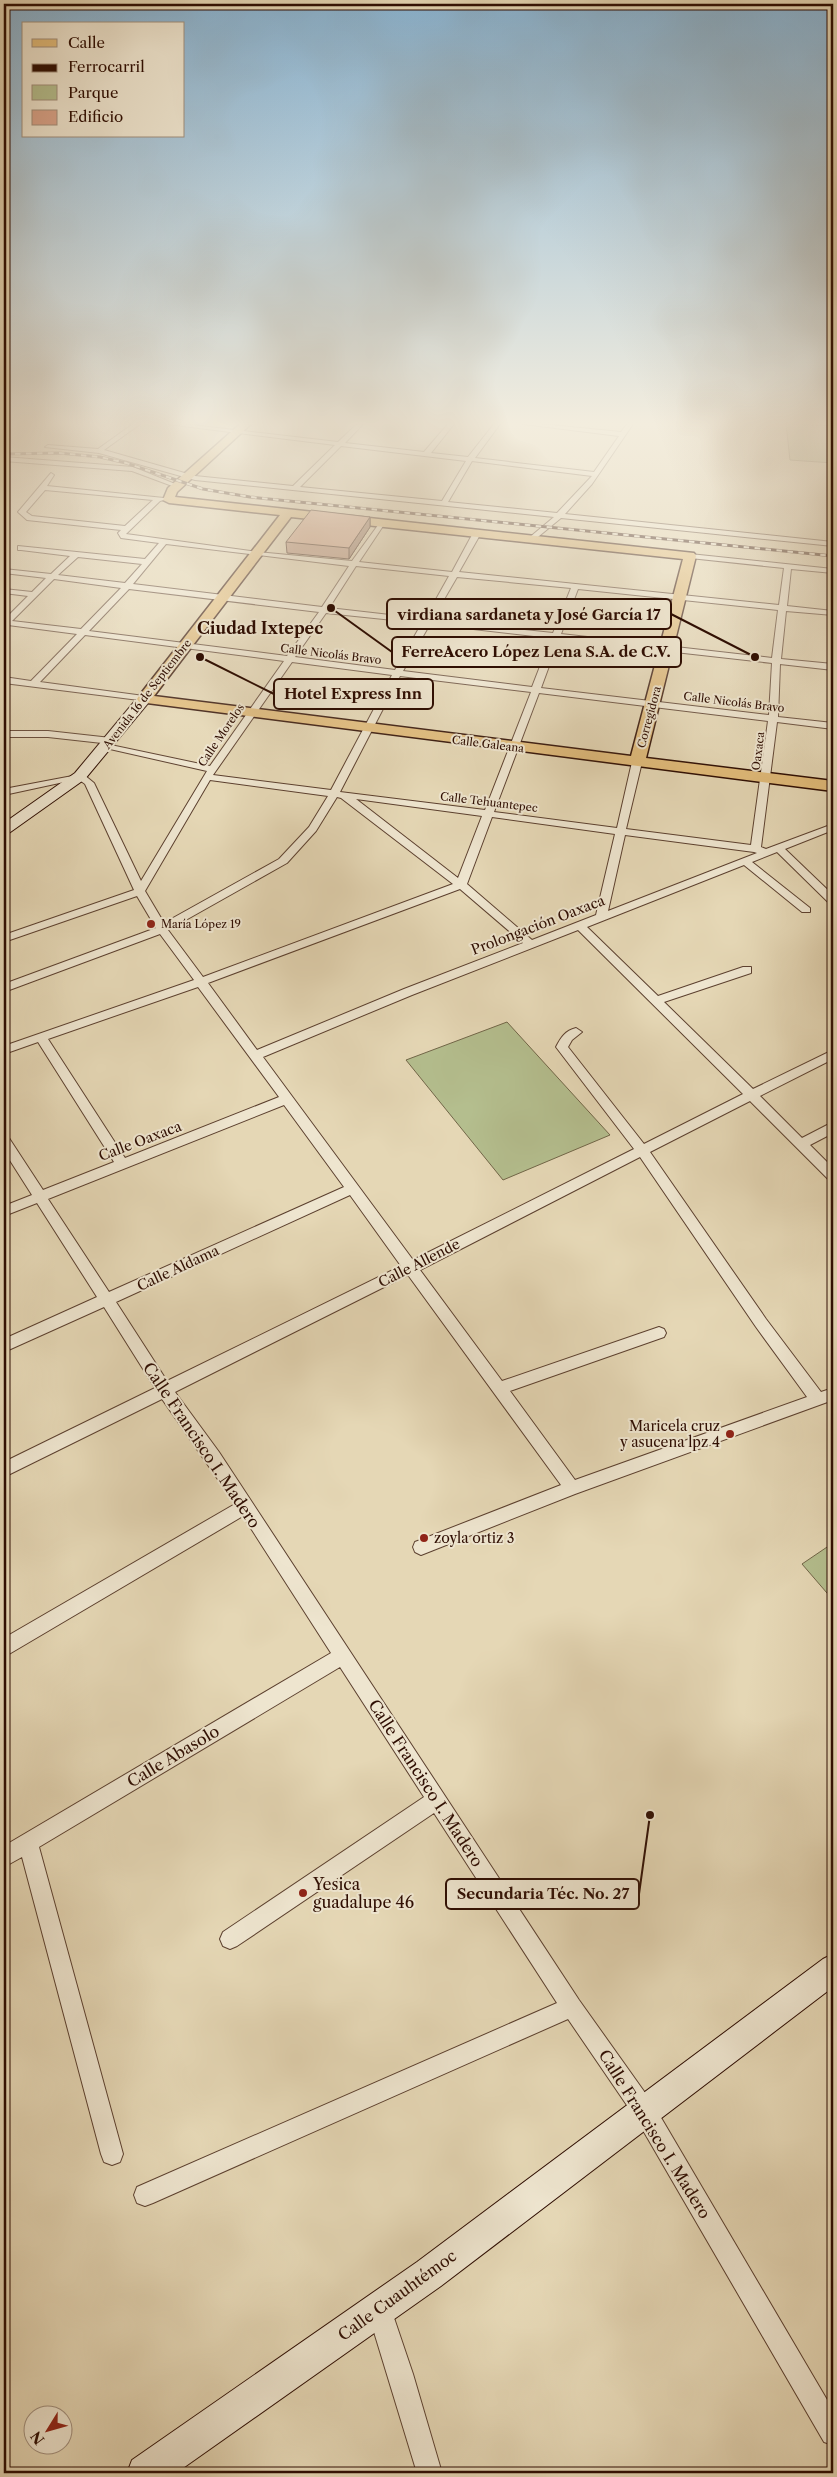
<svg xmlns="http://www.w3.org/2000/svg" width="837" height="2477" viewBox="0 0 837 2477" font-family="'Libre Caslon Text',serif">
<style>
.green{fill:#b4be8e;stroke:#716648}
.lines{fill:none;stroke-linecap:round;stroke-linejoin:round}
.street-casing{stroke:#5c402f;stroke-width:2}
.secondary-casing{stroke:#2e0d02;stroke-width:2}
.primary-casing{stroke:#2e0d02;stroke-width:3}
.street{fill:#eee5cf;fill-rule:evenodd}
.secondary{fill:#eee5cf;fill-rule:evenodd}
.primary{fill:#e2bc7a;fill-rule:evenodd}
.rail-casing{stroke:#2e0d02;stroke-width:3}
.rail{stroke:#eee5cf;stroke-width:2;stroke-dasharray:5.5;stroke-linecap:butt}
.wall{fill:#bb8d78;stroke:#2e0d02}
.shaded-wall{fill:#987361;stroke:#2e0d02}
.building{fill:#d9a48b;stroke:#2e0d02}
.poi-dot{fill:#8f2418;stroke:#eee5cf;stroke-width:2}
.labels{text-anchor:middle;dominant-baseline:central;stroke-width:4;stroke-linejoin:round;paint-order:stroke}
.far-street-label{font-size:11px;fill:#2e0d02;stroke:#eee5cf}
.far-poi-label{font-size:11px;fill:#2e0d02;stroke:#eee5cf;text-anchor:start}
.street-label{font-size:14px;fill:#2e0d02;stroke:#eee5cf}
.poi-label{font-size:14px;fill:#2e0d02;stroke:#eee5cf;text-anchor:end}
.far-district-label{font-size:16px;font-weight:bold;fill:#2e0d02;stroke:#eee5cf}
.near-street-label{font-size:16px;fill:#2e0d02;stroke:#eee5cf}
.near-poi-label{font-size:16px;fill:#2e0d02;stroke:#eee5cf;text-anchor:start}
.leader{fill:none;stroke:#2e0d02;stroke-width:2}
.callout-dot{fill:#2e0d02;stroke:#eee5cf;stroke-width:2}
.callout{fill:#eee5cf;stroke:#2e0d02;stroke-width:2}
.callout-label{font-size:15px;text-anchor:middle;font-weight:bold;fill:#2e0d02}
</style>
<rect width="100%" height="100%" fill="#e5d7b5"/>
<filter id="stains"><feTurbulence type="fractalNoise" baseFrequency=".004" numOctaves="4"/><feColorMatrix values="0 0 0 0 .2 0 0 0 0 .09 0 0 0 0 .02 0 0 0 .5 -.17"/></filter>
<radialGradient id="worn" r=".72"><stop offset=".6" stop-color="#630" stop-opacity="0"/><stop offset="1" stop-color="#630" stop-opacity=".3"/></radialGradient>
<path class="green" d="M786 424 833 426V463L790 460Z
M507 1022 610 1135 503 1180 406 1060Z
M833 1543V1600L802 1564Z"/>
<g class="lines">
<g class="street-casing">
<path id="street" d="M133 424H140L104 450 195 476 293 486 335 445 167 424H183L338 442 357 424H363L345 443 424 452 448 424H454L431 453 468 457 494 424H500L475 458 594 472 619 436 523 424H540L621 432 627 424H633L592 484 565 514 833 542V546L561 518 533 541H530V537L554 517 195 480 99 453 45 447 48 445 98 449ZM341 446 466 461 442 501 300 487ZM472 461 592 476 557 513 448 502Z
M4 457 133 467 180 486 175 487 132 471 4 461Z
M51 473 54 475 47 486 164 498V500L160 501 126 534 257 552 352 561 381 521 385 523 359 562 452 572 473 533 477 531 481 533 459 572 779 605 784 568 690 558 686 556 690 554 833 569V573L791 569 787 606 833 611V615L786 611 781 659 833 664V670L780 664 778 717 833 723V729L777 722 761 847 766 849 833 824V830L785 849 833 895V904L829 903 777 852 752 862 810 908V912H802L744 865 587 927 658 996 743 967H751V973L664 1002 753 1089 833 1050V1059L760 1096 802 1138 833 1122V1133L810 1145 833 1168V1181L828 1179 750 1101 650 1152 766 1319 821 1392 833 1388V1400L575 1494 421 1555 415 1552 413 1547 415 1542 561 1485 408 1275 175 1392 219 1452 579 2000 653 2104 833 2410V2445L824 2442 637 2120 568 2019 153 2203 145 2206 137 2203 134 2195 137 2187 557 2003 434 1813 237 1946 230 1949 223 1946 220 1939 223 1932 424 1797 340 1667 39 1847 123 2154 120 2162 112 2165 104 2162 101 2154 22 1857 4 1867V1846L331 1653 243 1516 4 1657V1638L235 1504 162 1399 4 1477V1462L155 1388 104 1307 4 1352V1339L97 1297 37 1203 4 1216V1206L32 1195 4 1151V1136L9 1138 43 1190 114 1162 38 1042 4 1054V1046L194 980 160 934 4 992V984L156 928 137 896 4 942V935L134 890 85 784 78 779 4 795V789L83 774 94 783 141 881 207 771 101 747 106 744 210 766 284 661 85 635 40 682 144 696 148 699 147 701 4 683V677L31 681 77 634 8 625 4 626V620L28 596 4 593V589L32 592 46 578 4 573V569L51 574 70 556 21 550H18V546L145 559 159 543 121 538 118 533 121 530 27 520 18 512ZM45 490 153 500 125 526 32 516 26 512ZM166 544 349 566 322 607 133 584ZM78 557 142 564 125 583 58 575ZM356 566 449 576 425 619 329 608ZM457 577 571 588 553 633 432 620ZM54 579 121 588 81 629 12 621ZM129 589 319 612 287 656 89 631ZM578 589 778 610 772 658 561 634ZM326 613 422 623 395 670 295 657ZM430 624 551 638 532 687 403 671ZM559 639 772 663 769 715 541 688ZM292 662 392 675 331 790 213 775ZM400 676 531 692 485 810 340 792ZM539 693 768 721 751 845 626 829 642 762 637 759 632 762 617 828 494 812ZM210 780 328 796 309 827 279 859 164 923 145 891ZM337 797 341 798 453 884 203 977 168 930 287 863 316 831ZM356 799 482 816 458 878ZM492 817 615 834 596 915 532 940 467 884ZM625 835 754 852 757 853 608 911ZM460 889 523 943 404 989 257 1050 208 983ZM578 930 743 1094 644 1144 568 1047 572 1040 582 1032 576 1028C565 1031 561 1037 556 1047L634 1149 413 1260 263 1057 412 995ZM198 987 279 1097 125 1158 48 1039ZM284 1105 344 1187 109 1292 48 1199ZM640 1157 756 1327 807 1397 575 1480 510 1391 664 1337 666 1333 664 1329 659 1327 502 1381 420 1270ZM350 1195 401 1266 167 1381 116 1302Z
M4 731H48L111 738 116 741 111 744 48 737H4Z
M379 2297 387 2301 391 2309 413 2374 442 2473H417L367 2309 371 2301Z"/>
</g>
<g class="secondary-casing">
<path id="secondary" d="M144 695 150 699 149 702 85 779 9 833 4 834V823L75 773 139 696Z
M833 1954V1987L441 2286 176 2473H127L132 2460 417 2262 823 1959Z"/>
</g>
<g class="primary-casing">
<path id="primary" d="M240 424H251L177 492 175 497 694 553 696 556 646 758 833 781V791L139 702 137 699 139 696 280 515 169 503 163 500 168 488ZM291 517 683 559 631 756 154 696Z"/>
</g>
<use href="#street" class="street"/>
<use href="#secondary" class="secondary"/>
<use href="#primary" class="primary"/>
<g class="rail-casing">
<path id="rail" d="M4 454 59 453 100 457 126 463 203 489 250 497 833 556"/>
</g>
<use href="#rail" class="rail"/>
</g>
<path class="wall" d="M370 517V527L349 559 287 553 286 542Z"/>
<path class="shaded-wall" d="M370 517V527L349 559V548Z"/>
<path class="building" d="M311 510 370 517 349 548 286 542Z"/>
<linearGradient id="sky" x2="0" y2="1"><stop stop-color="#89b5d5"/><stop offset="0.55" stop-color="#f3edde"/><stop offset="1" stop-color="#f3edde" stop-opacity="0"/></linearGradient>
<rect width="837" height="770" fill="url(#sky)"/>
<g class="poi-dot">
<circle cx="151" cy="924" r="5"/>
<circle cx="730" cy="1434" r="5"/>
<circle cx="424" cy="1538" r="5"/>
<circle cx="303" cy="1893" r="5"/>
</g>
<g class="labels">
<g class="far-street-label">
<text transform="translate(331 654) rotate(7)">Calle Nicolás Bravo</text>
<text transform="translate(147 694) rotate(-52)">Avenida 16 de Septiembre</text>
<text transform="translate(734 702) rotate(7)">Calle Nicolás Bravo</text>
<text transform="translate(649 717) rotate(-75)">Corregidora</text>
<text transform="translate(221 735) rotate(-56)">Calle Morelos</text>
<text transform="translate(488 744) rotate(7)">Calle Galeana</text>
<text transform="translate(758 751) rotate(-83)">Oaxaca</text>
<text transform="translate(489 802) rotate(7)">Calle Tehuantepec</text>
</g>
<g class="far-poi-label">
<text x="161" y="924">María López 19</text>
</g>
<g class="street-label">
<text transform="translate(538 925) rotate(-21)">Prolongación Oaxaca</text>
<text transform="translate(140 1141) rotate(-21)">Calle Oaxaca</text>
<text transform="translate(419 1263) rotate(-27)">Calle Allende</text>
<text transform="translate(178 1268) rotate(-25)">Calle Aldama</text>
</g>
<g class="poi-label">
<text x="720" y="1426">Maricela cruz<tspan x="720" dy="16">y asucena lpz 4</tspan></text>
<text x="434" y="1538" text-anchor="start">zoyla ortiz 3</text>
</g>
<g class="far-district-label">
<text x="260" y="628">Ciudad Ixtepec</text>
</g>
<g class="near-street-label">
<text transform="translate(202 1445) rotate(56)">Calle Francisco I. Madero</text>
<text transform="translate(173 1756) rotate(-31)">Calle Abasolo</text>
<text transform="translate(426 1783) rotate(57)">Calle Francisco I. Madero</text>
<text transform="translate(655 2134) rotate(58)">Calle Francisco I. Madero</text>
<text transform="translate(397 2295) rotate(-36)">Calle Cuauhtémoc</text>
</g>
<g class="near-poi-label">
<text x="313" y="1884">Yesica<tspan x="313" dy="18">guadalupe 46</tspan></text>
</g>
</g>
<path class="leader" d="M755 657L671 614M331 608L392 652M200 657L274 694M650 1815L639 1894"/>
<g class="callout-dot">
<circle cx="755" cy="657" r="5"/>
<circle cx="331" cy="608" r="5"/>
<circle cx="200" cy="657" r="5"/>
<circle cx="650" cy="1815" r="5"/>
</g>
<g class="callout">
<rect x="387" y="599" width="284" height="30" rx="5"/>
<rect x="392" y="637" width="289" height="30" rx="5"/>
<rect x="274" y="679" width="159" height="30" rx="5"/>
<rect x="446" y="1879" width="193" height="30" rx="5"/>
</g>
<g class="callout-label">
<text x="529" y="620">virdiana sardaneta y José García 17</text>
<text x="536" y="657">FerreAcero López Lena S.A. de C.V.</text>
<text x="353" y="699">Hotel Express Inn</text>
<text x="543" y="1899">Secundaria Téc. No. 27</text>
</g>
<rect width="837" height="2477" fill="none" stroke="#e5d7b5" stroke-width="20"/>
<rect x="5" y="5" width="827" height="2467" fill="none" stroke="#2e0d02" stroke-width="2.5"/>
<rect x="10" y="10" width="817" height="2457" fill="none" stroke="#2e0d02"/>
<rect x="22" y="22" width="162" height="115" fill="#eee5cf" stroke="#a18f7d"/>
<rect x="32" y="39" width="25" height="8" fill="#e2bc7a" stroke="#a18f7d"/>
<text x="68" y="48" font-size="15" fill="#2e0d02">Calle</text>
<rect x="32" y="64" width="25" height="8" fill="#2e0d02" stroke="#a18f7d"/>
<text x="68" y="72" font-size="15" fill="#2e0d02">Ferrocarril</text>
<rect x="32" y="85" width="25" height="15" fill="#b4be8e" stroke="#a18f7d"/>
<text x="68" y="98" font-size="15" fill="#2e0d02">Parque</text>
<rect x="32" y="110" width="25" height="15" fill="#d9a48b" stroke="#a18f7d"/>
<text x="68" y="122" font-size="15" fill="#2e0d02">Edificio</text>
<g transform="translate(48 2430) rotate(233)"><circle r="24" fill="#eee5cf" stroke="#a18f7d"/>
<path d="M0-4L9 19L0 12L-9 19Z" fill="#8f2418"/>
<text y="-8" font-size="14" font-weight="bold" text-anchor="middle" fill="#2e0d02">N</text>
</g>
<rect width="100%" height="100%" filter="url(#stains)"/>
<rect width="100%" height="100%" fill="url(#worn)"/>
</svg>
